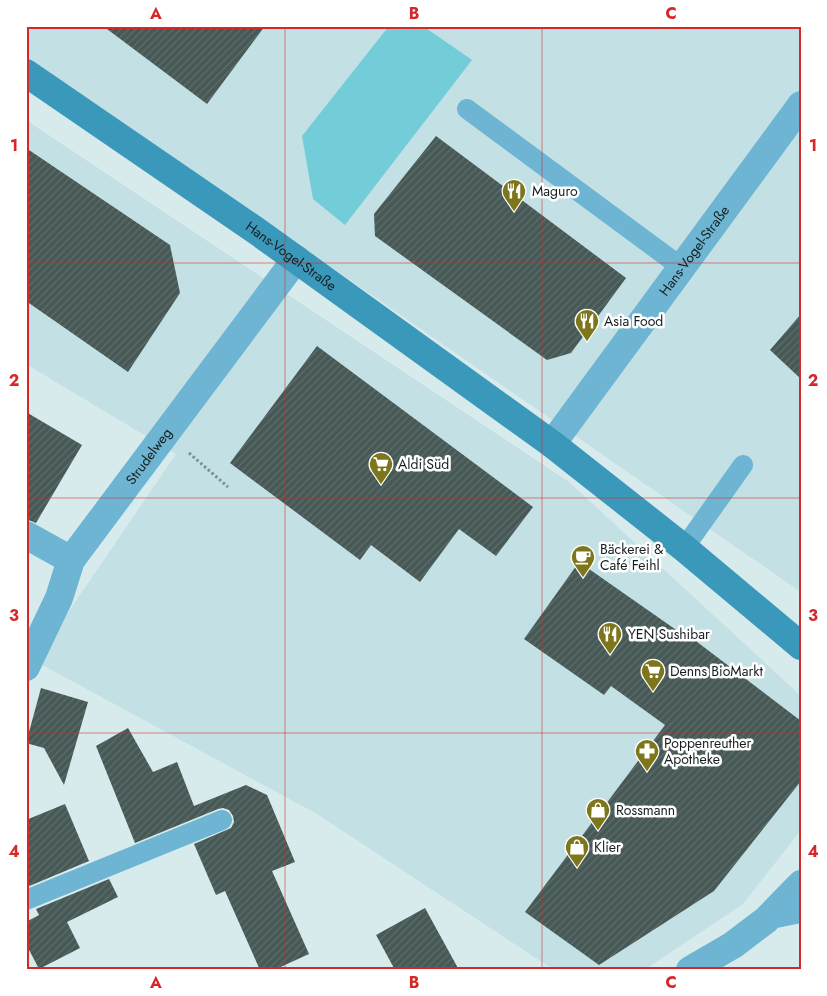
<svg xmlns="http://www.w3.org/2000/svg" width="827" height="996" viewBox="0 0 827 996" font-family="Jost,sans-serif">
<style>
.built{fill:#c3e0e4}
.green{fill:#72cdd8}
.building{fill:url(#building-hatch)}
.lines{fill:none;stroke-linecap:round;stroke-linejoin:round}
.path{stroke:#7f8d8e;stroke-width:3;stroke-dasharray:2.5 2.5;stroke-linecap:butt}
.service{stroke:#6db5d2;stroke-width:20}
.minor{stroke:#6db5d2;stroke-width:28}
.tertiary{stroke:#6db5d2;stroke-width:28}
.secondary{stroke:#3a98bb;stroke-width:28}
.grid{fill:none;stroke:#d62828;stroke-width:1;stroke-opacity:0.55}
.labels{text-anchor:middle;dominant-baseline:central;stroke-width:5;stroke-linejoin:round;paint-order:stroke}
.poi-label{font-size:14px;fill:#171e1f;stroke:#fff;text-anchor:start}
.street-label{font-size:14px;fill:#171e1f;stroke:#fff}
.neatline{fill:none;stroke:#d62828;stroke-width:2}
.grid-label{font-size:16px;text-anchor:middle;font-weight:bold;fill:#d62828}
</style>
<defs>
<pattern id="building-hatch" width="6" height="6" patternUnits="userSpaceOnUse" patternTransform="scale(1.25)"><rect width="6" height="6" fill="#475956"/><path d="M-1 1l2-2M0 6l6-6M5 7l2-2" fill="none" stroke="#5e6d6a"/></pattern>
</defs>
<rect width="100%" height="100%" fill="#d7ebed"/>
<path class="built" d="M26 26H801V592L26 56Z
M26 120 569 482 801 696V830L743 904 644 970H554L317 814 35 661 176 454 26 364Z"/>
<path class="green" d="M389 26H423L472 60 345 225 313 199 302 136Z"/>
<path class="building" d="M103 26H265L207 104Z
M436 136 626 278 571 353 547 360 375 236 374 214Z
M26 148 170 245 180 293 128 372 26 301Z
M801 314V379L770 350Z
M317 346 533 507 496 556 459 529 420 582 371 545 360 560 230 463Z
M26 412 82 445 36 523 26 519Z
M579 562 682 634 684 632 801 721V781L714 891 599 965 525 912 665 725 611 686 604 695 524 639Z
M41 688 88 702 64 785 44 748 26 743Z
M128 728 153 772 177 762 194 806 246 785 267 795 295 862 272 871 309 954 274 970H260L225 891 216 895 194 844 231 828 234 822 233 816 229 810 223 808 218 809 135 843 96 746Z
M65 804 89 861 27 887 26 820Z
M109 879 118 897 67 922 80 948 39 969 26 944V922L39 915 36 909Z
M425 908 459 970H395L376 935Z"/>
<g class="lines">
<path class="path" d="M189 453 228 487"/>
<path class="service" d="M467 109 681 267
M684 548 743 465
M26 900 222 820
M766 920 801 913"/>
<g class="minor">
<path id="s1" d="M552 444 801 105"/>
<path d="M26 535 71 560"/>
<path id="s2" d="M26 667 59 598 71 560 296 259"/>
</g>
<path class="tertiary" d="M690 970 733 945 766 920 801 884"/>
<path class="secondary" id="s3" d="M26 73 258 232 552 444 684 548 801 646"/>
</g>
<path class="grid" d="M285 26V970M542 26V970M26 263H801M26 498H801M26 733H801"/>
<defs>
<g id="restaurant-pin" transform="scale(1.25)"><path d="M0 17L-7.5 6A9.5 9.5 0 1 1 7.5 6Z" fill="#7e761b" stroke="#fff"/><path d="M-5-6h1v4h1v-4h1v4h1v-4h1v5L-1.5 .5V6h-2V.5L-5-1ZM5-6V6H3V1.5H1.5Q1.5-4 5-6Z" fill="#fff"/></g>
<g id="supermarket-pin" transform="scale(1.25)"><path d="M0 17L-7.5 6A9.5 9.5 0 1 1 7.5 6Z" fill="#7e761b" stroke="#fff"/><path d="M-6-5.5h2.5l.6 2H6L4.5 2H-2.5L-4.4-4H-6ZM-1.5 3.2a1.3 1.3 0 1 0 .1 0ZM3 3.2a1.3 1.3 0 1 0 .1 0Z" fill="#fff"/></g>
<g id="cafe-pin" transform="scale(1.25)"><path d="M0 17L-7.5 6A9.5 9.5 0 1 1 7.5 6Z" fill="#7e761b" stroke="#fff"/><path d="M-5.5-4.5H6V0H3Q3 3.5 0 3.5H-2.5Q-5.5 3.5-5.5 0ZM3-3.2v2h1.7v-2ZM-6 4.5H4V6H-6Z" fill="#fff"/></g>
<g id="pharmacy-pin" transform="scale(1.25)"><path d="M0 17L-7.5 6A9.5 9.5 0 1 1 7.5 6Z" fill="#7e761b" stroke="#fff"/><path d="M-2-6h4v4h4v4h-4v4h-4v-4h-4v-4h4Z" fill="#fff"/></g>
<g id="shop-pin" transform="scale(1.25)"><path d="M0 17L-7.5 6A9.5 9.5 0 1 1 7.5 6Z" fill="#7e761b" stroke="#fff"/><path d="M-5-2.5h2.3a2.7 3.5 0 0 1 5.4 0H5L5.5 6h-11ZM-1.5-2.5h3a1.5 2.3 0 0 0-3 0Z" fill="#fff"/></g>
</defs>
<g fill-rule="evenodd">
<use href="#restaurant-pin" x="514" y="191"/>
<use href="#restaurant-pin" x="587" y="321"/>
<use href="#supermarket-pin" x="381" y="464"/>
<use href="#cafe-pin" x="583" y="557"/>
<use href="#restaurant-pin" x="610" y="634"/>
<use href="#supermarket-pin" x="653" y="671"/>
<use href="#pharmacy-pin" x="647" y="751"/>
<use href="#shop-pin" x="598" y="810"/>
<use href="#shop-pin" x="577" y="847"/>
</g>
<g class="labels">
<g class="poi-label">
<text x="532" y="191">Maguro</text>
<text x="604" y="321">Asia Food</text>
<text x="398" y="464">Aldi Süd</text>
<text x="600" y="549">Bäckerei &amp;<tspan x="600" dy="16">Café Feihl</tspan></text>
<text x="628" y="634">YEN Sushibar</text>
<text x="670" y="671">Denns BioMarkt</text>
<text x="664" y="743">Poppenreuther<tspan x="664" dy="16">Apotheke</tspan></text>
<text x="616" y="810">Rossmann</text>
<text x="594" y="847">Klier</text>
</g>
<g class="street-label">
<text stroke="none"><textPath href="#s1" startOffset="240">Hans-Vogel-Straße</textPath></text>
<text stroke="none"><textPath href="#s3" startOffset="322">Hans-Vogel-Straße</textPath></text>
<text stroke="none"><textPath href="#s2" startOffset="246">Strudelweg</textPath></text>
</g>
</g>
<rect width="827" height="996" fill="none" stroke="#ffffff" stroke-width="55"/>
<rect x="28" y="28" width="772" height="940" class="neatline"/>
<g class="grid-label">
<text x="156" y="19">A</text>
<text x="414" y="19">B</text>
<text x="671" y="19">C</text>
<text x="14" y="151">1</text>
<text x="813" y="151">1</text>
<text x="14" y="386">2</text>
<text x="813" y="386">2</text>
<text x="14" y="621">3</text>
<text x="813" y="621">3</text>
<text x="14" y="857">4</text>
<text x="813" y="857">4</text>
<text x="156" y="988">A</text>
<text x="414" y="988">B</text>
<text x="671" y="988">C</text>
</g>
</svg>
